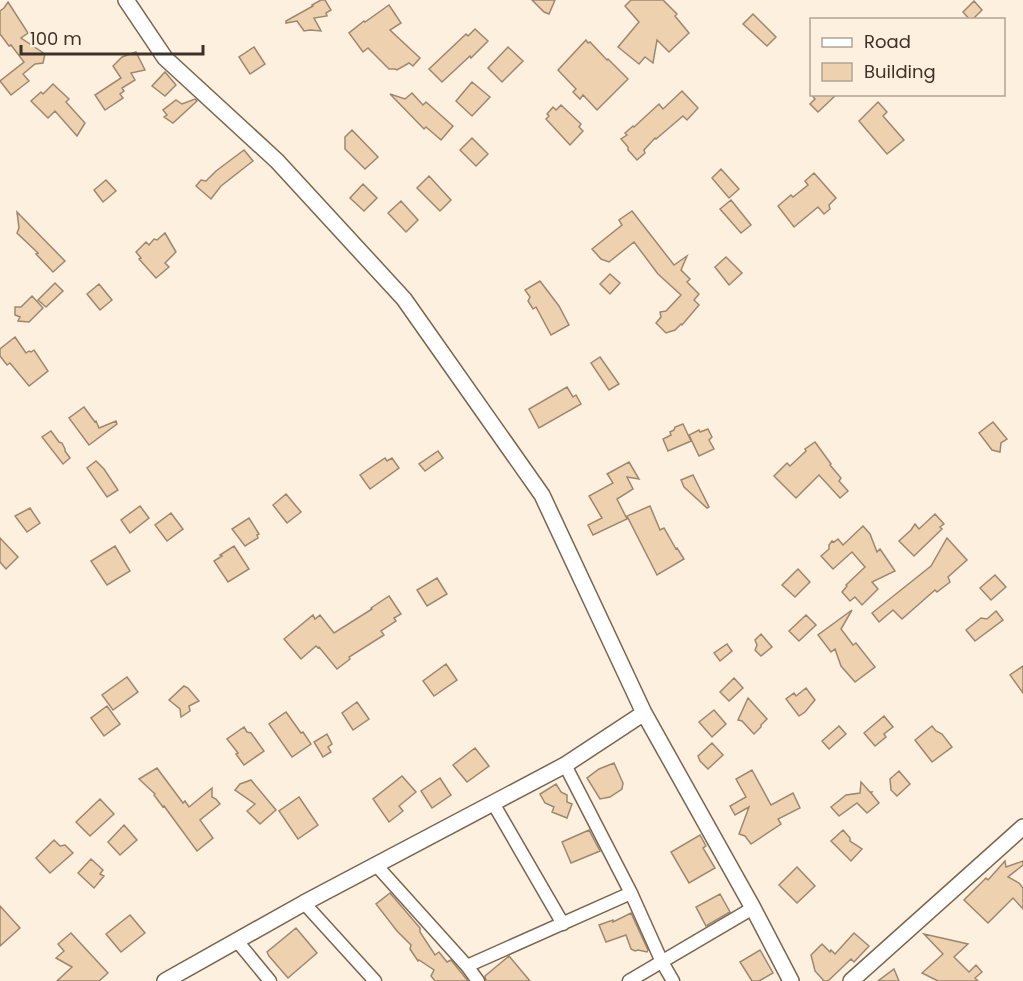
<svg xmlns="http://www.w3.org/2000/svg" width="1023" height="981" viewBox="0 0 1023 981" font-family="Poppins,sans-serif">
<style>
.building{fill:#eed1ae;stroke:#9d886f;stroke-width:1.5}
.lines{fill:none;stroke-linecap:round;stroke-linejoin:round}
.minor-casing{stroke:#7a654d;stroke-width:15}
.tertiary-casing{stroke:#7a654d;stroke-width:18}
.minor{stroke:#fff;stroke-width:12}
.tertiary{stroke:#fff;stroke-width:15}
</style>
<rect width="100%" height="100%" fill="#fef0df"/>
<path class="building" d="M321 0H325L331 10 326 13 327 16 314 18 321 31 310 30 304 31 297 21 286 23V21L313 6 312 5Z
M532 0H555L549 14 544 12Z
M631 0H663L677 14 675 16 689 33 669 52 657 40 653 63 645 57 639 64 618 47 639 22 625 6Z
M974 1 982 10 972 20H970L963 12Z
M8 2 28 33 21 38 45 54 43 63 35 64 23 74 29 81 11 95 0 81 24 62 11 45 9 46 0 34V11L4 8Z
M389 5 401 23 390 30 420 58 413 66 409 63 397 70 395 69H389L368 48 363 52 349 33 364 21 365 22Z
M753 14 776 37 767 46 743 24Z
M475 29 488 41 471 58 470 56 442 82 429 69 466 34 468 36Z
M586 40 588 43 590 42 607 60 608 59 628 79 597 110 583 95 580 99 573 92 576 89 558 70Z
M254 47 265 64 250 74 239 57Z
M508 47 523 61 502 82 488 68Z
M136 52 145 70 131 73 135 80 122 88 124 91 120 94 123 98 105 110 95 95 121 78 113 66 122 57Z
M165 72 176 85 165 96 152 86Z
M472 82 490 97 472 116 456 101Z
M53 84 69 99 66 102 85 123 77 136 55 111 48 118 31 101 41 92 43 94Z
M682 91 698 108 687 120 683 116 656 139 655 138 644 150 645 153 637 160 628 150V147L621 139 627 135 625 133 633 126 634 127 659 104 663 109Z
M412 93 423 105 426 102 453 126 441 140 426 127 424 129 390 94 405 99Z
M811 94H837L818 112 810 104 815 99Z
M195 99 197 101 173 123 164 117 167 115 163 110 176 100 182 104Z
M878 102 887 112 883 116 904 140 887 154 859 121Z
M561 105 581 124 579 127 583 131 570 145 546 119 549 116 547 114 553 107 556 110Z
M352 130 378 157 365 169 345 149V137Z
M472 138 488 154 476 166 460 150Z
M244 150 253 161 221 186 211 199 196 186 201 180 206 181 216 171Z
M721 169 739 189 729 198 712 178Z
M814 173 836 198 829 205 830 209 824 214 818 207 794 227 778 206 791 195 793 197 808 185 805 181Z
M429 176 451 200 440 211 417 188Z
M106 180 116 191 103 202 94 190Z
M363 184 377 198 364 211 350 198Z
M731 200 751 225 741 233 720 209Z
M401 201 418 220 406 232 388 213Z
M632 211 674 265 687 256 681 270 690 279 687 282 699 294 694 300 699 305 682 325 681 324 675 330 666 333 656 323 661 317 660 312 666 311 681 295 658 274 634 242 609 262 601 259 592 249 622 225 619 220Z
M17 212 65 261 53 272 36 254 38 253 17 233 19 228Z
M165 233 176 252 165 263 169 267 156 278 139 259 141 258 136 252 146 242 149 245 154 239 157 240Z
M726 257 742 273 729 285 715 267Z
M610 274 620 283 610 294 600 284Z
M540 281 559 306 569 325 551 335 536 307 533 309 528 301 530 297 525 290Z
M55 283 63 291 46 307 38 300Z
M99 284 112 300 100 310 87 294Z
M32 296 43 308 29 322 18 321 20 317 15 315V307H21Z
M15 337 26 353 29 351 31 352 34 350 48 371 29 386 10 363 7 365 0 356V349Z
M600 357 619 384 609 390 591 363Z
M567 387 573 397 576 395 581 404 539 428 529 409Z
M84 407 95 422 96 421 99 428 116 421 117 424 89 445 69 418Z
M993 422 1007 439 1001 443 1000 452 992 450 979 433Z
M683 424 691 441 668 451 663 439 671 435 670 432 674 430 675 427Z
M708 429 712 437 709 440 714 449 699 456 689 435 699 430 700 432Z
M51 431 59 442 62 443 65 449V451L70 458 63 464 42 437Z
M815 442 831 464 830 465 841 478 839 481 848 491 840 498 819 475 796 498 774 476 787 463 790 466 806 451 805 449Z
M438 451 443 458 425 471 419 464Z
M385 458 387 461 392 458 399 468 370 489 360 475Z
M96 461 104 469 118 490 107 497 87 468Z
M629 462 639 479 627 477 633 489 617 499 627 519 593 535 588 525 602 518 589 496 613 483 608 475 607 474Z
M693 475 709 507 707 508 684 487 681 480Z
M286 494 301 512 287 523 273 505Z
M140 506 149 518 130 533 121 520Z
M650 506 660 530 664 528 676 549 677 548 684 559 657 575 627 516Z
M30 508 40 523 27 532 15 516Z
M171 513 183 529 167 541 155 525Z
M935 514 944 524 940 527 942 529 914 556 899 541 911 530 915 524 919 529Z
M249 518 259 534 257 535 258 538 245 546 232 529Z
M863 526 870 534 877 552 880 549 895 571 872 582 878 589 862 605 855 597 850 601 842 592 847 586 846 585 865 567 852 552 833 569 821 556 829 549V545L832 541 834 542 838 539 843 545Z
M0 538 18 557 6 569 0 562Z
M947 538 967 560 948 577 950 582 937 592 935 590 902 619 893 610 879 622 872 613 931 566Z
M115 546 130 571 107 585 91 561Z
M234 546 249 569 228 582 214 561 222 556 220 555Z
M798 569 810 582 795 597 782 585Z
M995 575 1006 587 991 600 980 588Z
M437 578 447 594 427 606 417 590Z
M389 596 401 614 394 618 396 621 381 631 384 635 349 657 350 659 337 669 319 647 318 648 316 646 301 659 284 639 313 615 315 619 320 615 334 633 372 609 371 608Z
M852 610 841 629 853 645 856 643 875 667 855 682 841 666 835 649 831 652 818 635Z
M996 611 1003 620 975 641 966 630 981 618 987 619Z
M806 615 816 625 799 641 789 631Z
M761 634 772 647 761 656 755 650 757 645 755 640Z
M727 644 732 651 720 661 714 653Z
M446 664 457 680 434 696 423 681Z
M1023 666V693L1010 675Z
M127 677 138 692 113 710 102 695Z
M734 678 743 688 729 701 720 692Z
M184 686 188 688 199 701 189 706 190 711 181 717 180 709 169 700Z
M806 688 815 700 805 712 799 716 786 699 794 693 796 696Z
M748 698 767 719 761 725V727L754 734 742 721 738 720Z
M357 702 369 719 353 730 342 713Z
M107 706 120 724 104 736 91 718Z
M714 710 726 724 712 737 699 722Z
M286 712 301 733 303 732 311 744 292 757 269 724Z
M884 716 893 727 884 734 886 737 875 746 864 733Z
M839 726 846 734 829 749 822 741Z
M932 726 936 731 942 734 952 747 932 762 915 740Z
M244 727 247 732 251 733 264 751 244 765 236 754 238 753 227 739Z
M327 734 332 744 328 747 331 752 323 757 314 742Z
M712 743 723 755 708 769 700 761 698 756Z
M475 748 489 766 467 782 453 765Z
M614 763 623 783 622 789 610 797 600 799 587 778 599 769Z
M157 768 183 803 185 801 189 807 212 788V797L216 799 220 804 200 820 213 838 197 851 164 806 163 807 154 795 155 794 139 779Z
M752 770 771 805 793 793 800 808 778 819 781 824 751 844 745 836 739 834 749 807 735 815 730 806 746 797 736 779Z
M899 771 910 784 897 796 891 790 890 779Z
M402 776 416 792 399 806 403 811 389 822 373 799Z
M440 778 451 795 432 808 421 791Z
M251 780 276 810 260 824 247 811 255 804 235 790 240 784Z
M861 782 870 792H872L871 793 879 803 867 813 857 803 839 816 831 807 846 795 860 793Z
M556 784 561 792 567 795V802L572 804 567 818 552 812 554 807 545 803 540 794Z
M299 797 318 825 298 839 279 811Z
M100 799 114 814 90 836 76 822Z
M124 825 137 840 120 855 108 842Z
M589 830 600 851 571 863 562 842Z
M843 830 850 838V841L862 849 851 861 831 841Z
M700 835 706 846 703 848 715 868 689 883 671 852Z
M54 840 60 846 65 845 73 853 50 873 36 858Z
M91 859 103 870 100 874 104 876 94 888 78 873Z
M1005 861 1006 867 1023 861V865L1008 877 1019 883 1023 888V909L1013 898 988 923 964 900 986 878 988 880Z
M797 867 815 886 797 903 779 885Z
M390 893 420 928V932L435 955 439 952 447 962 451 960 468 981H435L431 976 434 970 419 960 418 961 410 949 411 945 397 931 376 904Z
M720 894 730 912 706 926 696 907Z
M0 906 20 928 0 946Z
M631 913 648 950 647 952 638 950 635 951 631 949 626 935 606 942 599 925 613 920V922Z
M130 915 145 933 121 952 106 934Z
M296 928 317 953 288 978 269 956 267 952Z
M71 933 108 973 99 981H57L72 967 56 958 64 951 58 944Z
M854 933 869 946 854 962 851 959 828 981H824L815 971 811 955 822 944 830 952 831 950 835 954Z
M924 934 968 944 954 957 969 972 976 965 982 972 975 978 978 981H938L922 973 943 954Z
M760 950 773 973 759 981H752L740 962Z
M509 956 530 981H486L485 976Z
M894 969 899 981H878Z"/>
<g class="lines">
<g class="minor-casing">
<path id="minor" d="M565 765 631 893 662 962 673 981
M493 803 563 924
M376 865 467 966 478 981
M304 903 375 981
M237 941 270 981
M467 966 631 893
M629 981 753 908"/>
</g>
<g class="tertiary-casing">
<path id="tertiary" d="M126 0 165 58 277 161 404 299 542 495 644 713
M165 981 304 903 565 765 644 713 753 908 791 981
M851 981 1023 827"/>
</g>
<use href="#minor" class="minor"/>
<use href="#tertiary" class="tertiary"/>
</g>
<rect x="810" y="18" width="195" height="78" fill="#fef0df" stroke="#b0a496" stroke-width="1.5"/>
<rect x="822" y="38" width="30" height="9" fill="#ffffff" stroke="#b0a496" stroke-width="1.5"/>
<text x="864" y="48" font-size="18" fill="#3c3228">Road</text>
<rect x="822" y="63" width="30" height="18" fill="#eed1ae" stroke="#b0a496" stroke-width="1.5"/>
<text x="864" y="78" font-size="18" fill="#3c3228">Building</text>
<path d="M21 45v9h182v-9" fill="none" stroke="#3c3228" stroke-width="3"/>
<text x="30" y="45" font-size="18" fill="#3c3228" stroke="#fef0df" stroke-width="4.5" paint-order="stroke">100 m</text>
</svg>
